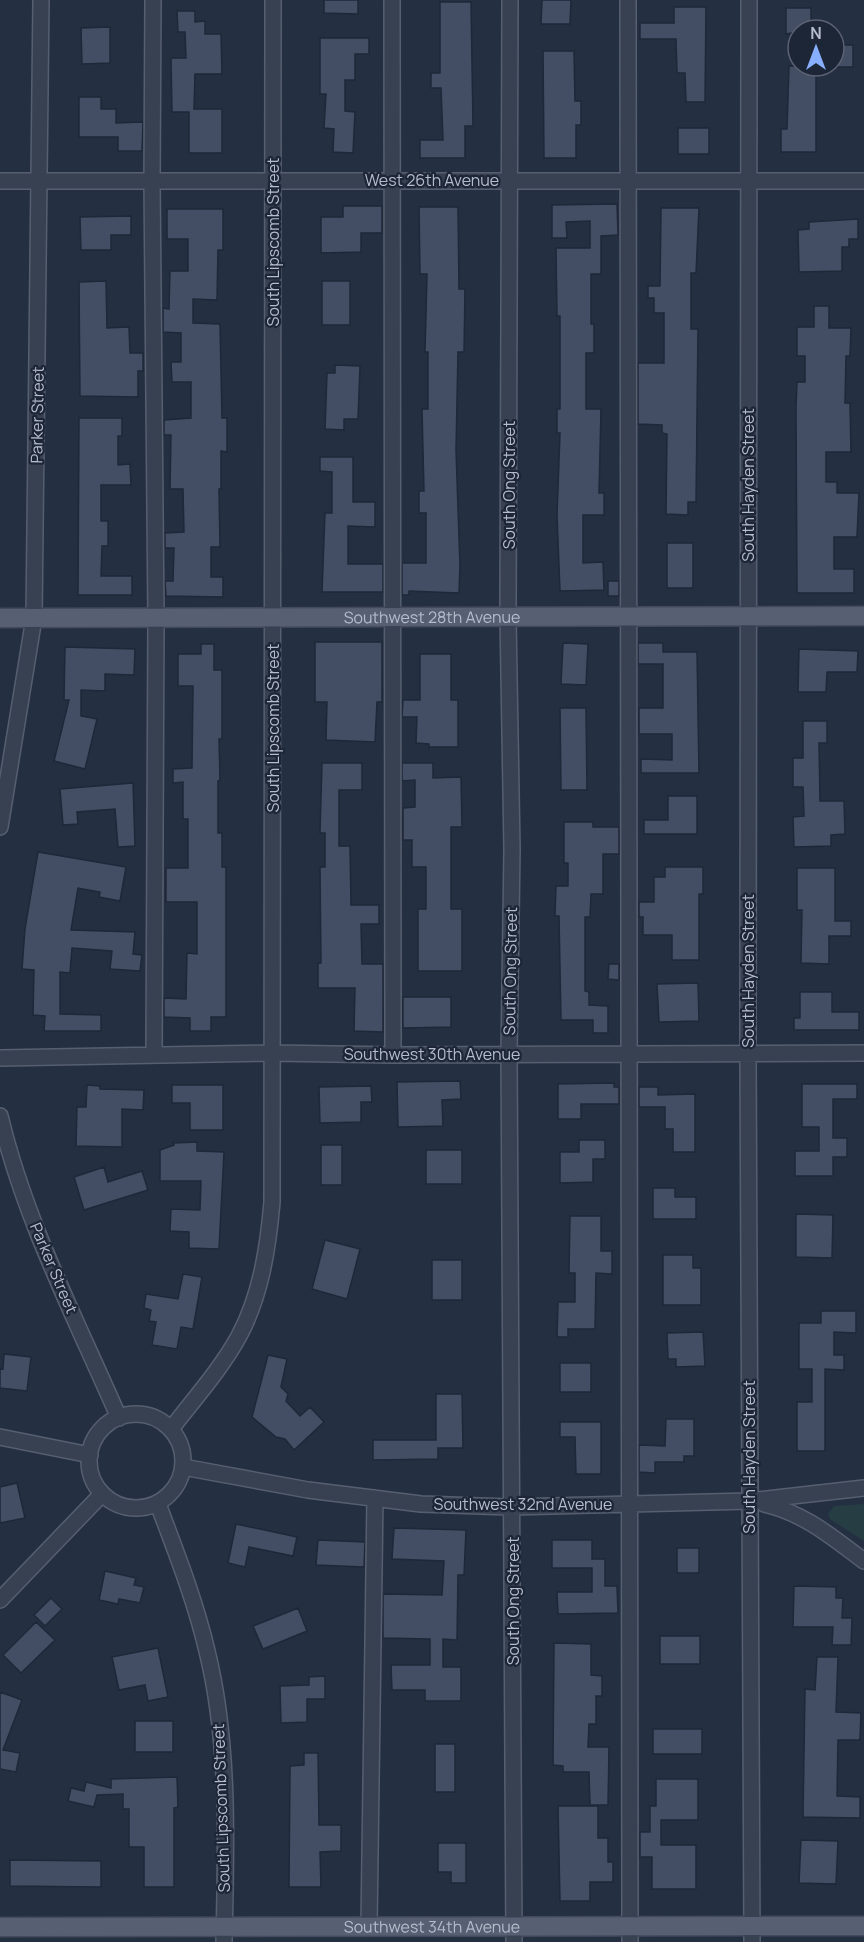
<svg xmlns="http://www.w3.org/2000/svg" width="864" height="1942" viewBox="0 0 864 1942" font-family="Manrope,sans-serif">
<style>
.green{fill:#263e43}
.building{fill:#434e65;stroke:#1f2839;stroke-width:1.5}
.lines{fill:none;stroke-linecap:round;stroke-linejoin:round}
.minor-casing{stroke:#565f6f;stroke-width:18}
.major-casing{stroke:#424a5b;stroke-width:21}
.minor{stroke:#384152;stroke-width:15}
.major{stroke:#566072;stroke-width:18}
.labels{text-anchor:middle;dominant-baseline:central;stroke-width:4.5;stroke-linejoin:round;paint-order:stroke}
.street-label{font-size:16px;fill:#b5bccc;stroke:#1d2637}
</style>
<rect width="100%" height="100%" fill="#242f42"/>
<path class="green" d="M864 1504V1541L830 1519 828 1514 834 1506Z"/>
<path class="building" d="M324 0H358V14L324 13Z
M542 0H571L570 24H541Z
M440 2H471L473 126H465V158H420V140H443L441 88H431V73H440Z
M674 7H706L705 102H686L685 73H677L676 39H640V23H674Z
M786 8H811V30L786 34Z
M177 11H195V22L205 21V34H221L222 74H195L194 109H222V153H189V112H172L171 58H186L185 32H178Z
M110 27V63L82 64 81 28Z
M320 38H369V54H355V80H345V111L355 112 353 153 333 152 334 129 324 128 326 94H320Z
M834 45H853V67H834Z
M543 51H574L575 101H581V125H576V158H544Z
M789 66H816V152H781V129H787Z
M79 97H101V109H116V123L143 122 142 151H118V137H79Z
M678 128H709V154H678Z
M617 204 618 235 601 236V274H591V324H594V353H586V409H601L599 493H604V515H583V563L603 562 604 590 560 591 557 515 560 433H557V409H560V316H557L556 248H590V221L566 222 567 238H552V205Z
M343 206H382V233H361V252L321 253V217H343Z
M419 207H458L459 289H465L464 352H458L456 450 460 566 459 593 409 591V595H402V563H426V513H419V491H424L422 409H428V352H425L427 274H420Z
M661 208H699L696 273H691V329H698L696 502H688V515L666 514 667 434 662 433V425L638 424V363H664V313H654V298H648V286H660Z
M167 209H223V250H218L217 300 193 299V323L220 324 222 418H227V452L221 451V489H219L220 547H211V577H223V597L166 596 165 581H173L174 548H165V533L184 532 183 489H170L171 435H164V420L191 418V382H172L171 362H181V333L163 332V308L169 309 170 271H188V239H167Z
M131 216V235H111V250H81L80 217Z
M858 219V239H849V247H842V271L799 272 798 230 809 229V222Z
M106 281 107 328 129 327 130 353H143V371H138V397L80 396 79 282Z
M322 281H350V325H322Z
M814 306H829V328H851L850 356H846L845 403H850L851 452H826V482H837V493H859L857 537H834V569H854V593H797L796 408 797 382H805V356H797V327H814Z
M335 365 360 366 358 419H344V430L325 429 327 373H335Z
M79 418H122V436H118V465L130 464 131 485H101V521H108V546H102L101 576H132V595H78Z
M320 457H353V502H375V527L348 526V564H383V592H322L325 513H332V472L320 471Z
M667 543H693V588H667Z
M608 581H619V596H608Z
M315 642H382V702H377L375 742 326 740 327 702H315Z
M563 643 588 644 586 685 561 684Z
M638 643H663V652H697L699 773H641V759L672 760V734H639V708H663V664H638Z
M201 644H214V670H222V739H219L220 780 218 781V833H222V867H226V1017H211V1031H190V1018L164 1017V998L186 999 187 953 197 954V902H166V868H188V819H183V782L173 783V769L192 768 193 686H178V654H201Z
M65 647 135 649 134 675 105 674V691L81 690V716L97 719 85 769 54 761 69 700H64Z
M799 649 858 651 857 672H827L826 692H798Z
M420 654H451V700H458V747H429V744L416 743 417 717H402L403 700H420Z
M560 708H586L587 790H561Z
M803 721H827V743H819L820 801H844L845 834 831 835V846L794 847 793 817 804 816 803 787H793V758H803Z
M322 763H362V790H339V846H350L351 905H379V924H361L362 964H383V1032L354 1031 355 988H318V963H321L320 867H325V833H320Z
M402 763H433V778L461 777 462 827H451V909H462V971H418V909H426V867H412V840H403V808L415 807V780L402 781Z
M133 783 135 846 118 847 115 809 77 812 78 824 63 825 60 789Z
M668 796H697V834H644V820H668Z
M564 822H593V827H619V854H603V894H591L590 917H585V991L589 992V1005L608 1006V1033H593V1020H561L559 916H555L556 886H568V863H564Z
M38 852 126 867 120 901 99 897 100 892 78 888 71 930 135 932 133 954 142 955 140 971 110 969 112 951 72 948 70 973 60 972V1014L101 1015V1031H44L45 1016 33 1015 34 970 22 969 25 929Z
M665 867H703V894H699V960H672V935H643V917H639V902H654V877H665Z
M797 868H835V921H851V936H829V964L801 963 802 910H797Z
M609 964H619V980L608 979Z
M698 983 699 1021 659 1022 657 984Z
M800 992H832V1012H859V1030H794V1018H800Z
M403 997H451V1027L403 1028Z
M460 1081 461 1099 442 1100 443 1126 398 1127 397 1082Z
M614 1083V1087H619V1104H581V1119H558V1084Z
M802 1084H857V1099H833V1138H847V1157H833V1176H795V1151H819V1127H802Z
M87 1085 100 1086V1089L144 1090 143 1110 122 1109V1147L76 1146 77 1107H86Z
M172 1085H223V1130H190V1103H172Z
M371 1086 372 1102H361V1122L320 1123 319 1087Z
M639 1087H658V1095L695 1094V1152H673V1129H665V1107H639Z
M579 1140H605V1159H593V1182L560 1183V1152H579Z
M197 1142V1151L224 1152 219 1249 189 1248V1232L170 1231 171 1209 200 1210 201 1181H160V1150L174 1145 173 1143Z
M321 1145H342V1185H321Z
M426 1150H462V1184H426Z
M104 1167 108 1182 142 1171 148 1190 84 1210 74 1177Z
M653 1188H675V1197H696V1219H653Z
M796 1214 833 1215 832 1258 796 1257Z
M570 1216H601V1251H612V1274L596 1273 595 1329H568V1337H557L558 1302H575V1273H569Z
M325 1240 360 1249 347 1299 312 1289Z
M663 1255H693V1268H701V1305H663Z
M432 1260H462V1300H432Z
M183 1274 202 1277 193 1329 181 1327 177 1349 152 1345 156 1322 149 1321 151 1310 144 1308 146 1294 178 1299Z
M821 1311H856V1333L834 1332V1355H844V1370L825 1369V1451H797V1402H812V1369H799V1323H821Z
M703 1332 705 1366 676 1367V1359H668L667 1333Z
M4 1354 31 1357 27 1391 0 1388V1368L3 1369Z
M268 1355 287 1359 281 1387 288 1394 286 1401 300 1416 310 1407 324 1422 294 1450 285 1439 276 1437 252 1417Z
M560 1363H591V1392H560Z
M436 1394H462L463 1448H438V1459L373 1460V1440H436Z
M666 1419H694V1456H684V1462H655V1473L639 1472V1445L665 1446Z
M560 1422H601V1474H576L575 1437H560Z
M17 1483 25 1518 0 1523V1487Z
M236 1524 297 1537 293 1556 249 1547 245 1567 228 1563Z
M394 1528 466 1530 464 1575H458L457 1640 443 1639V1667H461V1701H425V1690H392L391 1665H430V1639L383 1638V1594L442 1595 444 1561 392 1559Z
M318 1540 365 1542 364 1567 316 1565Z
M552 1540H592V1559H605V1586H617L618 1613 558 1614 557 1592H592V1568H552Z
M677 1548H699V1573H677Z
M105 1571 136 1578 134 1585 144 1587 140 1603 119 1599 118 1604 99 1600Z
M794 1586 836 1587V1598H843L842 1618H852L851 1645H832L833 1627H793Z
M51 1598 62 1609 45 1626 34 1615Z
M298 1608 307 1631 263 1649 253 1626Z
M36 1622 55 1640 21 1673 3 1655Z
M660 1636H700V1664H660Z
M554 1643 591 1644V1675L602 1676V1696H596V1724H589L588 1747H609L608 1805H590L589 1772H563V1766L553 1765Z
M158 1648 168 1697 148 1701 145 1685 119 1690 112 1657Z
M817 1657H838L836 1712 861 1713 860 1740H838L837 1796 860 1797V1818L803 1817 805 1689 815 1690Z
M325 1676V1699H307V1722L281 1723 280 1686 309 1685V1677Z
M0 1692 22 1700 3 1750 20 1753 16 1772 0 1769Z
M135 1721H173V1752H135Z
M653 1729H702V1754H653Z
M435 1744H455V1792H435Z
M304 1753H318L319 1825H341V1851L320 1852 321 1887H289L290 1766 304 1765Z
M177 1777 178 1807 174 1808V1887H144V1847H129V1809H123V1794L97 1795 94 1807 68 1801 71 1788 84 1791 86 1782 111 1788V1779Z
M656 1779H698V1820H661V1845H696V1889H652V1857H640V1832H650V1806H656Z
M558 1806H598V1838H608V1862H613V1882H590V1901H560Z
M801 1840 838 1841 836 1884 799 1883Z
M438 1843H466V1883H451V1872H438Z
M10 1860 101 1861V1887L10 1886Z"/>
<g class="lines">
<g class="minor-casing">
<path id="minor" d="M153 0 152 181 156 619 154 1055
M392 0 393 1055
M510 0 508 617 512 849 509 1054 514 1942
M628 0 630 1942
M749 0 748 1054 752 1942
M0 181H864
M0 827 34 618 41 0
M0 1058 274 1053 393 1055 864 1053
M0 1116C25 1221 76 1319 119 1418
M89 1461a47 47 0 1 1 94 0a47 47 0 1 1-94 0Z
M171 1429C194 1399 221 1369 239 1336 261 1295 268 1248 272 1202L273 0
M0 1437 90 1455
M183 1467 308 1490 421 1504 512 1507 749 1501 864 1488
M158 1504C176 1552 195 1600 207 1651 230 1744 226 1847 224 1942
M764 1504C804 1513 832 1537 864 1561
M0 1600 102 1494
M369 1926 375 1498"/>
</g>
<g class="major-casing">
<g id="major">
<path id="s1" d="M0 618 864 616"/>
<path id="s2" d="M0 1927 864 1926"/>
</g>
</g>
<use href="#minor" class="minor"/>
<use href="#major" class="major"/>
</g>
<g class="labels">
<g class="street-label">
<text x="432" y="180">West 26th Avenue</text>
<text transform="translate(273 242) rotate(-90)">South Lipscomb Street</text>
<text transform="translate(37 415) rotate(-89)">Parker Street</text>
<text transform="translate(509 485) rotate(-90)">South Ong Street</text>
<text transform="translate(748 485) rotate(-90)">South Hayden Street</text>
<text stroke="none"><textPath href="#s1" startOffset="432">Southwest 28th Avenue</textPath></text>
<text transform="translate(273 728) rotate(-90)">South Lipscomb Street</text>
<text transform="translate(510 971) rotate(-89)">South Ong Street</text>
<text transform="translate(748 971) rotate(-90)">South Hayden Street</text>
<text x="432" y="1054">Southwest 30th Avenue</text>
<text transform="translate(54 1268) rotate(67)">Parker Street</text>
<text transform="translate(749 1457) rotate(-90)">South Hayden Street</text>
<text x="523" y="1504">Southwest 32nd Avenue</text>
<text transform="translate(513 1601) rotate(-90)">South Ong Street</text>
<text transform="translate(221 1808) rotate(-92)">South Lipscomb Street</text>
<text stroke="none"><textPath href="#s2" startOffset="432">Southwest 34th Avenue</textPath></text>
</g>
</g>
<g transform="translate(816 48)"><circle r="28" fill="#1d2637" stroke="#5a6273" stroke-width="1.5"/>
<path d="M0-4.5L10 22L0 15L-10 22Z" fill="#88aeff"/>
<text y="-9" font-size="16" font-weight="bold" text-anchor="middle" fill="#b5bccc">N</text>
</g>
</svg>
